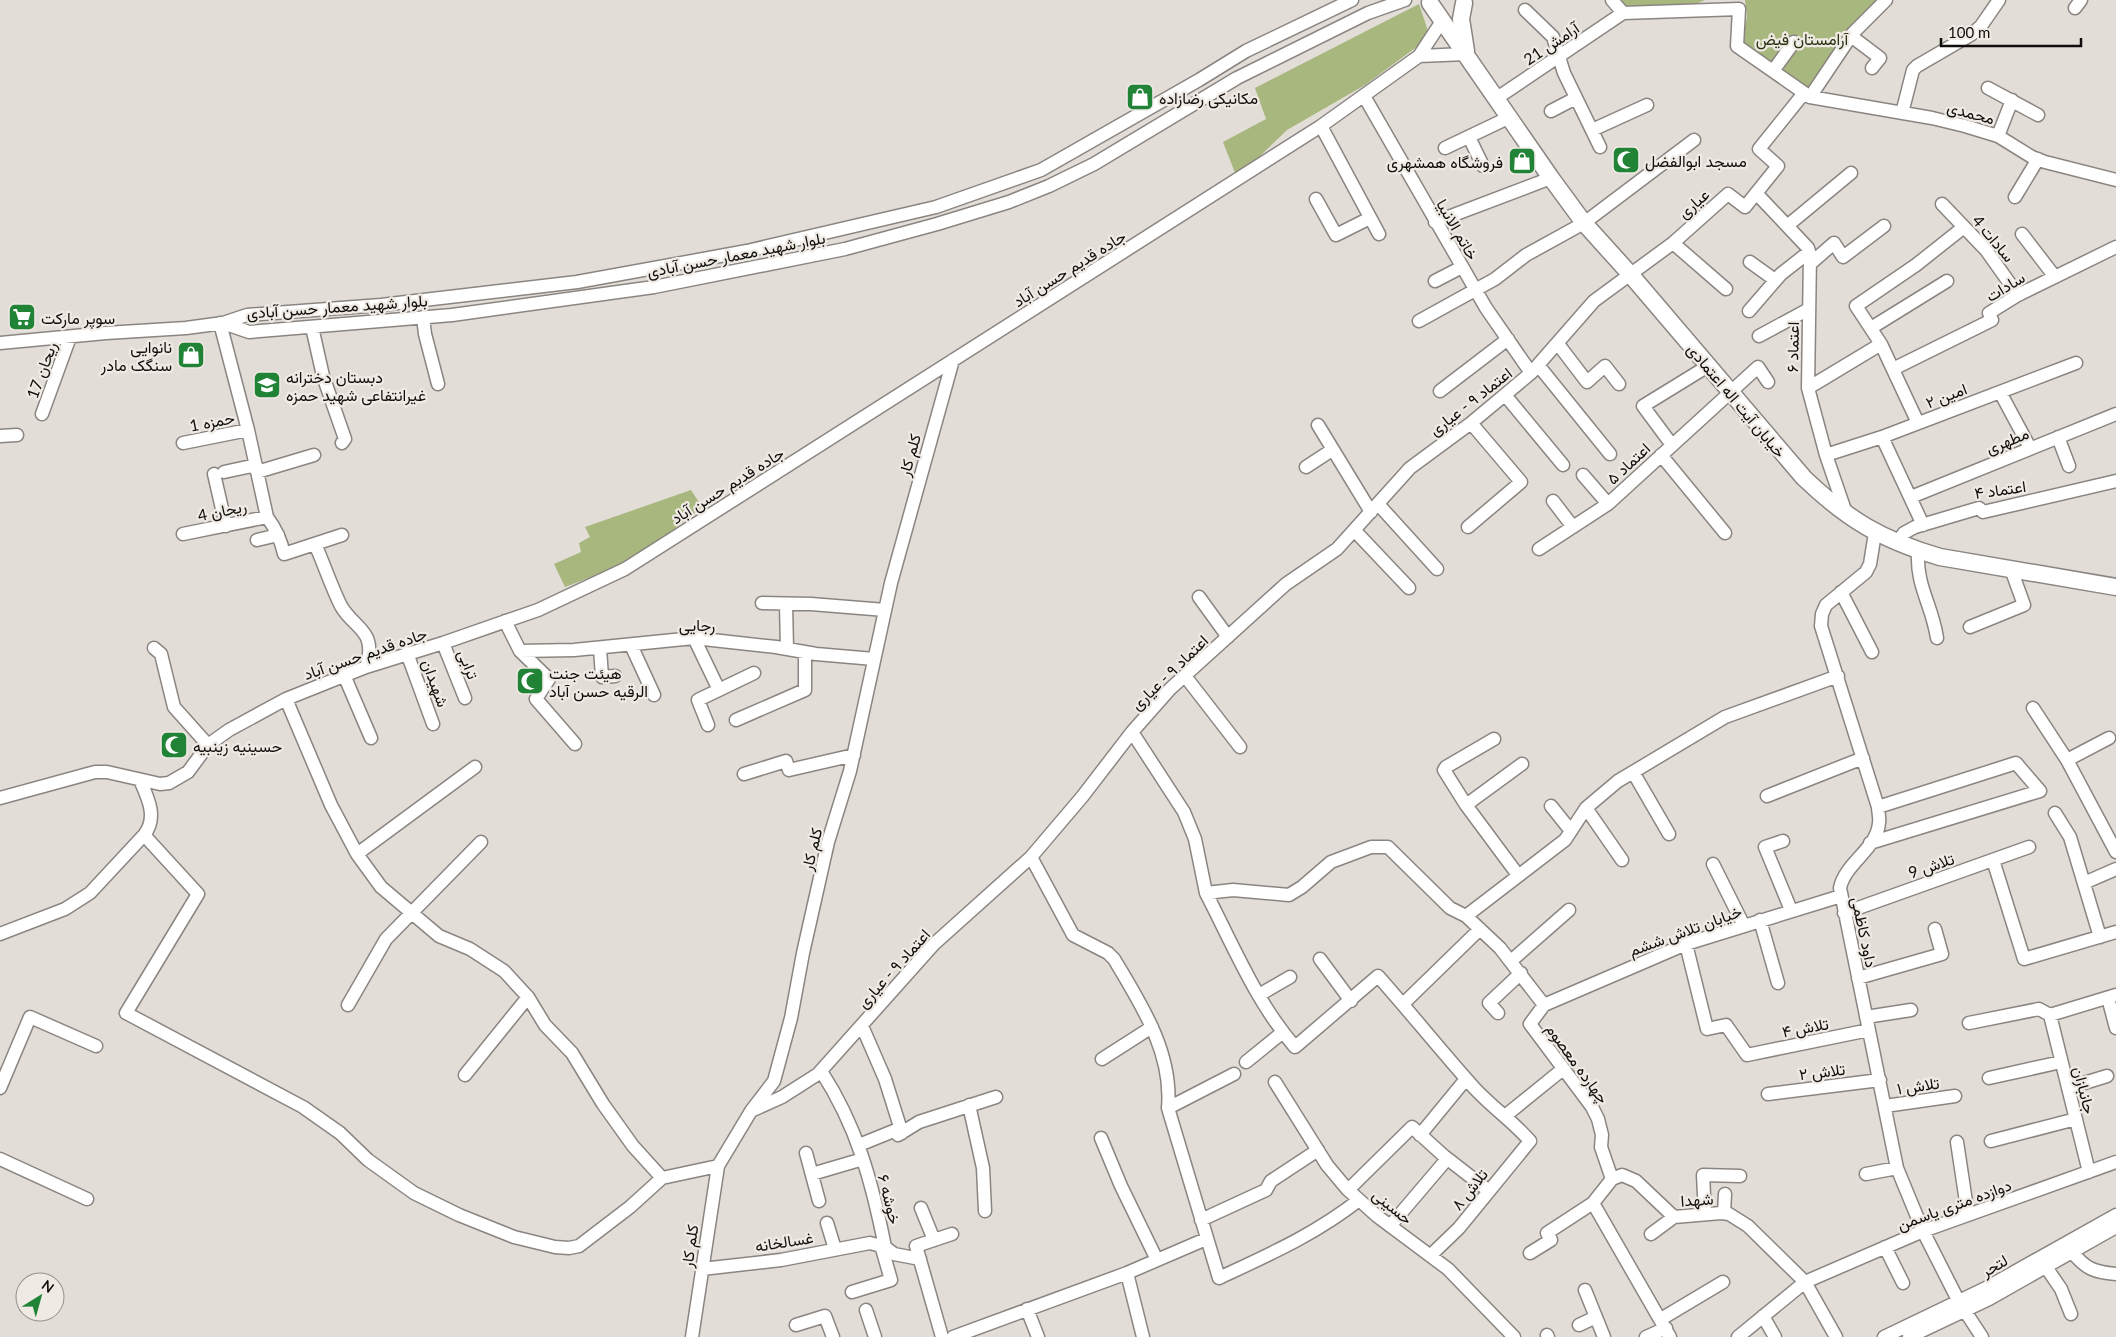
<svg xmlns="http://www.w3.org/2000/svg" width="2116" height="1337" viewBox="0 0 2116 1337" font-family="Lato,Vazirmatn,sans-serif">
<style>
.green{fill:#a8b77d}
.lines{fill:none;stroke-linecap:round;stroke-linejoin:round}
.minor-casing{stroke:#8b8581;stroke-width:15}
.major-casing{stroke:#8b8581;stroke-width:19}
.minor{stroke:#fff;stroke-width:12}
.major{stroke:#fff;stroke-width:16}
.labels{text-anchor:middle;dominant-baseline:central;stroke-width:4.5;stroke-linejoin:round;paint-order:stroke}
.park-label{font-size:16px;fill:#293110;stroke:#f0eae5}
.street-label{font-size:16px;fill:#100e0c;stroke:#f0eae5}
.poi-label{font-size:16px;fill:#100e0c;stroke:#f0eae5;text-anchor:start}
</style>
<rect width="100%" height="100%" fill="#e3ddd8"/>
<path class="green" d="M1616 0H1705L1686 8 1625 10Z
M1745 0H1880L1812 90 1742 43 1747 16Z
M1419 4 1430 37 1365 85 1287 130 1237 178 1223 142 1266 119 1255 88Z
M691 490 702 507 653 546 602 573 565 587 554 564 581 552 579 543 590 537 585 527Z"/>
<g class="lines">
<g class="minor-casing">
<path id="minor" d="M1612 0 1623 13
M2075 8 2081 0
M1525 10 1553 37 1564 73 1600 147
M1623 13 1739 9 1737 46 1810 97 1932 118 1965 126 1998 136 2032 157 2045 162 2116 180
M1851 36 1880 58 1872 68
M1419 56 1466 54
M1773 71 1794 42
M1988 88 2038 115
M1364 96 1486 308 1531 373
M1810 97 1853 33 1886 0
M1497 98 1623 13
M1551 111 1576 98
M1902 113 1913 70 1917 66 1972 34 1981 26 1999 0
M1321 126 1379 234
M1592 130 1647 105
M1998 136 2012 100
M1469 137 1483 166
M1445 148 1510 117
M1756 193 1808 248 1810 255 1808 388 1826 455 1847 516
M2015 197 2038 159
M1316 199 1336 235 1370 218
M1942 204 1986 250 2018 295
M1435 222 1551 178
M1787 226 1851 173
M2022 234 2055 277
M1673 243 1726 289
M1750 262 1775 280
M1810 264 1834 243 1843 257 1884 226
M1435 281 1462 267
M1749 311 1781 274 1809 252
M423 317 425 334 438 384
M1419 321 1495 279 1526 255 1584 223 1694 140
M220 323 248 430 267 517C276 529 281 540 284 554L342 535
M223 323 249 332 452 315 654 287 845 249 937 224 1009 202 1049 186 1094 164 1237 78 1368 13 1405 0
M312 327 323 376 345 439 342 443
M1871 328 1947 281
M1759 336 1809 309
M0 343 106 333 186 328 223 323 247 315 381 305 577 282 747 251 936 207 1041 170 1199 80 1246 51 1352 0
M1558 344 1587 382 1605 366 1619 384
M1538 365 1610 454
M1893 369 1992 320 1989 313 2018 295 2116 247
M1808 388 1881 344
M1440 391 1508 339
M2000 392 2030 448
M1505 395 1563 465
M42 414 70 337
M1918 423 1881 344 1856 306 1916 265 1964 227
M1318 425 1371 512
M0 436 17 435
M1882 437 1923 525
M2058 437 2069 466
M183 443 248 430
M1672 445 1643 406 1708 366
M1661 455 1725 533
M1826 455 1882 437 2076 363
M1306 467 1332 450
M224 472 256 465
M257 472 314 455
M214 474 226 526
M1583 475 1608 504
M1911 497 2116 414
M1553 501 1573 527
M1378 504 1437 569
M1468 527 1521 482 1471 423
M1355 531 1409 588
M1875 533 1870 564 1866 572 1826 605 1822 614 1821 626 1878 807C1878 812 1880 818 1879 823 1877 849 1845 863 1840 888L1897 1168 1923 1231 1959 1302
M183 534 267 517
M257 540 278 535
M1897 543 1904 533 1915 527 1979 508 1983 512 2116 481
M315 544C324 564 331 586 341 606 354 629 378 630 366 667
M1539 549 1608 504 1758 367 1768 382
M1918 551C1916 587 1932 604 1937 638
M1841 592 1872 652
M1199 597 1228 637
M762 603 811 604 885 610
M786 604 787 649
M505 621 520 651 549 679 536 699 575 744
M1970 627 2024 605 2011 569
M694 638 719 690
M443 643 465 698
M631 645 654 695
M154 648 161 654 174 707 208 745
M600 648 602 677 615 676
M520 651 574 650 694 638 776 647 816 654 874 659
M407 653 433 724
M344 675 371 738
M1185 676 1240 747
M286 699 331 805 357 854 381 887 439 936 470 949 504 971 528 997 545 1025 572 1053 603 1104 633 1146 662 1178
M2033 708 2067 760
M736 720 805 690V652
M708 725 698 700 754 673
M1132 732 1184 812 1195 839 1206 893 1233 890 1289 895 1302 887 1331 862 1371 847H1388L1450 908 1466 916 1500 948 1544 1005 1530 1024 1592 1107 1598 1119 1602 1135 1601 1147 1612 1179
M2109 738 2067 760 2116 852
M1494 739 1446 767 1444 770 1466 805 1518 875
M1633 772 1669 834
M744 774 786 761 789 770 854 755
M1767 796 1863 758
M0 798 95 772H107L160 784 169 783 188 772 208 745 229 730 286 699 366 667 443 643 538 610 625 569 1321 126 1419 56 1442 21
M1466 805 1522 764
M1551 806 1571 831
M1586 808 1622 860
M2055 813 2070 837 2100 937
M144 835 198 894 126 1013 303 1107 340 1133 368 1160 414 1193 459 1215 514 1237 555 1247 569 1248 579 1246 630 1207 662 1178 718 1166
M1783 841 1765 847 1791 910
M1870 843 2040 791 2016 763 1878 807
M357 854 475 767
M1031 857 1073 935 1108 953 1114 959C1141 1004 1173 1053 1168 1108L1219 1278C1270 1254 1314 1235 1359 1200
M1993 860 2024 959 2116 932
M1713 864 1744 926
M2084 883 2116 869
M1206 893C1233 945 1256 1002 1295 1047L1378 976C1409 1011 1438 1047 1469 1082 1487 1104 1511 1119 1530 1141L1459 1228 1431 1255
M1844 913 2029 847
M1466 916 1565 840 1586 808 1618 781 1725 717 1838 676
M1760 920 1778 983
M0 934 65 909 90 893 144 835C158 818 148 798 140 780
M1686 944 1707 1029 1726 1025 1747 1055 1869 1030
M1320 959 1351 1001
M1511 961 1569 910
M1858 978 1942 954 1935 929
M1259 995 1290 977
M2108 998 2116 1028
M1403 1004 1480 929
M348 1005 386 939 481 842
M1544 1005 1686 944 1841 896
M1498 1013 1489 1003 1521 973
M2050 1015 2089 1172
M1866 1017 1911 1010
M1969 1023 2039 1009 2050 1015 2116 995
M862 1026 885 1079 902 1133
M1102 1059 1152 1027
M1246 1062 1283 1032
M821 1071C857 1126 872 1182 885 1247
M465 1075 528 997
M1989 1078 2061 1062
M1275 1082 1327 1165 1347 1189 1377 1216 1448 1269 1514 1337
M0 1088 30 1017 96 1046
M2068 1088 2107 1076
M1768 1094 1880 1080
M969 1105 983 1168 985 1211
M1885 1106 1955 1096
M1168 1108 1234 1074
M751 1111 782 1097 818 1074 934 944 1031 857 1082 797 1132 732 1170 689 1286 584 1337 549 1410 468 1471 423 1531 373 1594 301 1673 243 1728 194 1745 207 1778 166 1759 149 1804 93
M1505 1116 1563 1069
M1420 1135 1466 1079
M1101 1138 1121 1186 1157 1260
M1991 1141 2076 1119
M1957 1142 1968 1215
M859 1145 896 1130 898 1135 919 1122 996 1097
M806 1153 819 1201
M0 1159 87 1199
M812 1174 863 1159
M1866 1174 1897 1168
M1348 1190 1412 1127 1444 1156 1489 1191
M1593 1203 1612 1179 1622 1175 1636 1181 1674 1217 1721 1213 1729 1214 1748 1226 1805 1282 1836 1337
M921 1208 934 1240
M1724 1213 1725 1194
M1705 1214 1703 1175 1740 1176
M1201 1220 1266 1190 1271 1181 1318 1150
M827 1223 835 1249
M1390 1226 1447 1159
M1651 1234 1674 1217
M1885 1247 1903 1283
M2072 1252C2086 1269 2094 1272 2116 1274
M1530 1253 1551 1240 1547 1233 1593 1203 1670 1337
M2046 1267 2061 1289 2071 1314
M702 1269 781 1260 870 1243 885 1247 894 1254 920 1259
M1127 1273 1143 1337
M1585 1290 1604 1337
M852 1292 891 1280 881 1245
M1027 1309 1038 1337
M866 1310 875 1337
M1965 1311 1982 1337
M1763 1316 1775 1337
M1661 1319 1723 1282
M796 1325 825 1316 833 1337
M1579 1325 1596 1317
M1547 1335 1548 1337
M692 1337 718 1166 751 1111 774 1081 791 1018 803 953 828 842 850 771 891 583 953 360
M942 1337 916 1246 952 1234
M953 1337 1127 1273 1206 1239
M1646 1337 1666 1328
M1738 1337 1805 1282 1923 1231 2116 1162
M1884 1337 1984 1289 2116 1215
M1909 1337 1989 1299 2116 1227"/>
</g>
<g class="major-casing">
<path id="major" d="M1430 3 1551 178 1584 223 1630 274 1804 478C1848 520 1882 540 1940 557L2116 587
M1464 3 1461 19 1466 51"/>
</g>
<use href="#minor" class="minor"/>
<use href="#major" class="major"/>
</g>
<defs>
<g id="shop-square" transform="scale(1.4375)"><rect x="-9" y="-9" width="18" height="18" rx="4" fill="#208336" stroke="#f0eae5"/><path d="M-5-2.5h2.3a2.7 3.5 0 0 1 5.4 0H5L5.5 6h-11ZM-1.5-2.5h3a1.5 2.3 0 0 0-3 0Z" fill="#fff"/></g>
<g id="mosque-square" transform="scale(1.4375)"><rect x="-9" y="-9" width="18" height="18" rx="4" fill="#208336" stroke="#f0eae5"/><path d="M3.5-4.9A6 6 0 1 0 3.5 4.9A5 5 0 1 1 3.5-4.9Z" fill="#fff"/></g>
<g id="supermarket-square" transform="scale(1.4375)"><rect x="-9" y="-9" width="18" height="18" rx="4" fill="#208336" stroke="#f0eae5"/><path d="M-6-5.5h2.5l.6 2H6L4.5 2H-2.5L-4.4-4H-6ZM-1.5 3.2a1.3 1.3 0 1 0 .1 0ZM3 3.2a1.3 1.3 0 1 0 .1 0Z" fill="#fff"/></g>
<g id="school-square" transform="scale(1.4375)"><rect x="-9" y="-9" width="18" height="18" rx="4" fill="#208336" stroke="#f0eae5"/><path d="M0-5L7-2L0 1L-7-2ZM-4 1L0 2.5L4 1V4Q0 6-4 4Z" fill="#fff"/></g>
</defs>
<g fill-rule="evenodd">
<use href="#shop-square" x="1140" y="97"/>
<use href="#mosque-square" x="1626" y="160"/>
<use href="#shop-square" x="1522" y="161"/>
<use href="#supermarket-square" x="22" y="317"/>
<use href="#shop-square" x="191" y="355"/>
<use href="#school-square" x="267" y="385"/>
<use href="#mosque-square" x="530" y="681"/>
<use href="#mosque-square" x="174" y="745"/>
</g>
<g class="labels">
<g class="park-label">
<text x="1802" y="38">آرامستان فیض</text>
</g>
<g class="street-label">
<text transform="translate(1551 43) rotate(-34)">آرامش 21</text>
<text transform="translate(1971 112) rotate(15)">محمدی</text>
<text transform="translate(1693 203) rotate(-41)">عیاری</text>
<text transform="translate(1458 229) rotate(60)">خاتم الانبیا</text>
<text transform="translate(1994 238) rotate(50)">سادات 4</text>
<text transform="translate(736 254) rotate(-11)">بلوار شهید معمار حسن آبادی</text>
<text transform="translate(1069 268) rotate(-32)">جاده قدیم حسن آباد</text>
<text transform="translate(2005 286) rotate(-31)">سادات</text>
<text transform="translate(337 306) rotate(-4)">بلوار شهید معمار حسن آبادی</text>
<text transform="translate(1792 347) rotate(-89)">اعتماد ۶</text>
<text transform="translate(41 370) rotate(-70)">ریحان 17</text>
<text transform="translate(1946 395) rotate(-21)">امین ۲</text>
<text transform="translate(1737 400) rotate(50)">خیابان آیت اله اعتمادی</text>
<text transform="translate(1470 401) rotate(-38)">اعتماد ۹ - عیاری</text>
<text transform="translate(212 421) rotate(-11)">حمزه 1</text>
<text transform="translate(2007 440) rotate(-22)">مطهری</text>
<text transform="translate(909 455) rotate(-74)">کلم کار</text>
<text transform="translate(1628 463) rotate(-43)">اعتماد ۵</text>
<text transform="translate(727 485) rotate(-32)">جاده قدیم حسن آباد</text>
<text transform="translate(2000 489) rotate(-8)">اعتماد ۴</text>
<text transform="translate(222 510) rotate(-12)">ریحان 4</text>
<text x="697" y="624">رجایی</text>
<text transform="translate(365 653) rotate(-19)">جاده قدیم حسن آباد</text>
<text transform="translate(469 664) rotate(68)">ترابی</text>
<text transform="translate(1169 672) rotate(-44)">اعتماد ۹ - عیاری</text>
<text transform="translate(436 683) rotate(70)">شهیدان</text>
<text transform="translate(811 849) rotate(-76)">کلم کار</text>
<text transform="translate(1931 865) rotate(-19)">تلاش 9</text>
<text transform="translate(1685 930) rotate(-20)">خیابان تلاش ششم</text>
<text transform="translate(1865 932) rotate(78)">داود کاظمی</text>
<text transform="translate(893 968) rotate(-48)">اعتماد ۹ - عیاری</text>
<text transform="translate(1805 1027) rotate(-11)">تلاش ۴</text>
<text transform="translate(1578 1063) rotate(54)">چهارده معصوم</text>
<text transform="translate(1822 1071) rotate(-7)">تلاش ۲</text>
<text transform="translate(1918 1085) rotate(-8)">تلاش ۱</text>
<text transform="translate(2085 1090) rotate(76)">جانبازان</text>
<text transform="translate(1469 1189) rotate(-51)">تلاش ۸</text>
<text transform="translate(890 1199) rotate(76)">خوشه ۶</text>
<text transform="translate(1697 1199) rotate(-4)">شهدا</text>
<text transform="translate(1954 1204) rotate(-20)">دوازده متری یاسمن</text>
<text transform="translate(1393 1206) rotate(39)">حسینی</text>
<text transform="translate(784 1241) rotate(-9)">غسالخانه</text>
<text transform="translate(689 1246) rotate(-82)">کلم کار</text>
<text transform="translate(1994 1265) rotate(-30)">لتحر</text>
</g>
<g class="poi-label">
<text x="1159" y="97">مکانیکی رضازاده</text>
<text x="1645" y="160">مسجد ابوالفضل</text>
<text x="1503" y="161" text-anchor="end">فروشگاه همشهری</text>
<text x="41" y="317">سوپر مارکت</text>
<text x="172" y="346" text-anchor="end">نانوایی<tspan x="172" dy="18">سنگک مادر</tspan></text>
<text x="286" y="376">دبستان دخترانه<tspan x="286" dy="18">غیرانتفاعی شهید حمزه</tspan></text>
<text x="549" y="672">هیئت جنت<tspan x="549" dy="18">الرقیه حسن آباد</tspan></text>
<text x="193" y="745">حسینیه زینبیه</text>
</g>
</g>
<g transform="translate(40 1297) rotate(37)"><circle r="24" fill="#f0eae5" stroke="#96928e"/>
<path d="M0-4L9 19L0 12L-9 19Z" fill="#208336"/>
<text y="-8" font-size="14" font-weight="bold" text-anchor="middle" fill="#100e0c">N</text>
</g>
<path d="M1941 38v8h140v-8" fill="none" stroke="#100e0c" stroke-width="2.5"/>
<text x="1948" y="38" font-size="15" fill="#100e0c" stroke="#f0eae5" stroke-width="4" paint-order="stroke">100 m</text>
</svg>
